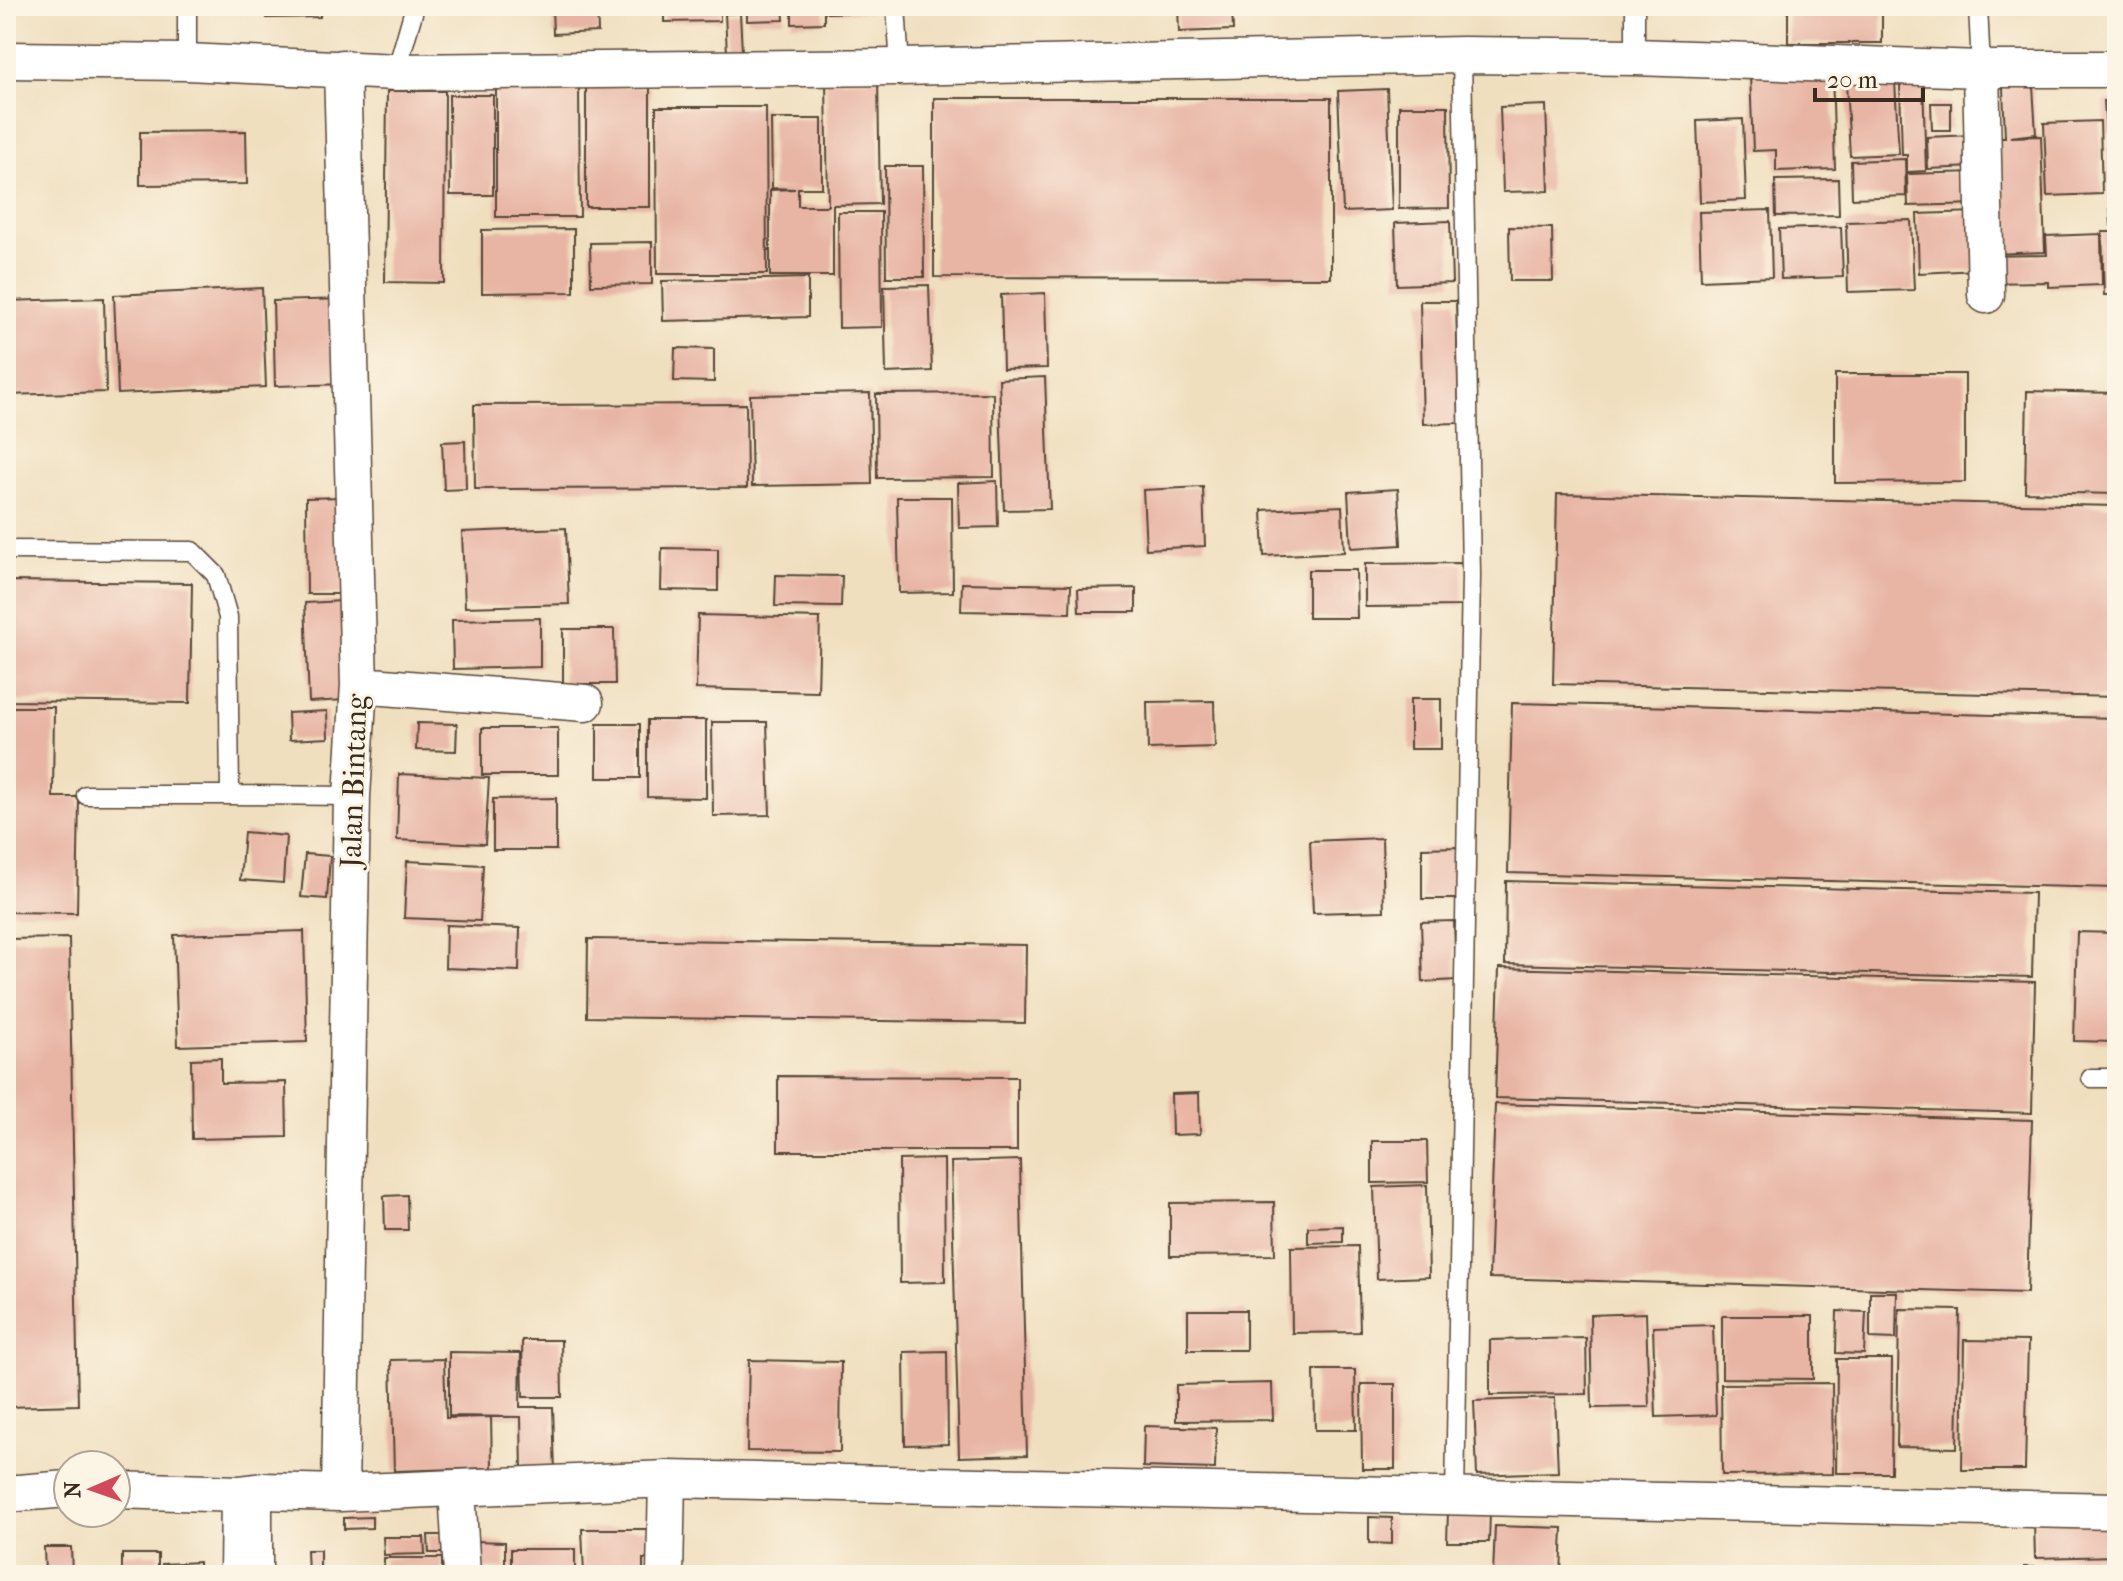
<svg xmlns="http://www.w3.org/2000/svg" width="2123" height="1581" viewBox="0 0 2123 1581" font-family="'IM FELL French Canon',serif">
<style>
.building{fill:#e8b5a5}
.lines{fill:none;stroke-linecap:round;stroke-linejoin:round}
.service-casing{stroke:#564536;stroke-width:21}
.minor-casing{stroke:#564536;stroke-width:39}
.service{stroke:#fff;stroke-width:18}
.minor{stroke:#fff;stroke-width:36}
.labels{text-anchor:middle;dominant-baseline:central;stroke-width:6;stroke-linejoin:round;paint-order:stroke}
.street-label{font-size:30px;fill:#3b2a1e;stroke:#fcf5e5}
</style>
<rect width="100%" height="100%" fill="#fcf5e5"/>
<filter id="ink" filterUnits="userSpaceOnUse"><feTurbulence type="fractalNoise" baseFrequency=".0125" numOctaves="2"/><feDisplacementMap in="SourceGraphic" scale="16" xChannelSelector="R" yChannelSelector="G"/><feConvolveMatrix kernelMatrix="1 2 1 2 8 2 1 2 1" color-interpolation-filters="sRGB"/></filter>
<filter id="wash" filterUnits="userSpaceOnUse"><feTurbulence type="fractalNoise" baseFrequency=".006" numOctaves="4" result="noise"/><feDisplacementMap in="SourceGraphic" scale="32" xChannelSelector="R" yChannelSelector="G"/><feGaussianBlur stdDeviation="1.8" result="paint"/><feColorMatrix in="noise" values="0 0 0 0 0 0 0 0 0 0 0 0 0 0 0 0 0 1.4 0 .05"/><feComposite in="paint" operator="in"/></filter>
<g filter="url(#wash)">
<rect width="100%" height="100%" fill="#f0dfbf"/>
<g id="blocks">
<path class="building" d="M267 6H320V17L267 18Z
M552 6H597L598 32 553 34Z
M664 6H720V21L664 22Z
M747 6H783L784 20 747 21Z
M792 6H824V23L792 24Z
M827 6H870L871 12 827 13Z
M1178 6H1232L1233 30 1179 32Z
M1788 8H1882V43H1788Z
M740 13 742 52 727 53 725 14Z
M1832 71 1835 169 1776 171V150L1753 151 1750 74Z
M878 79 880 204 833 205V276H770V190L795 189 772 188 771 119H822V188H798V206H828L826 81Z
M1895 81 1899 154 1850 156 1846 83Z
M1923 82 1926 171 1907 172V155H1902L1900 83Z
M2033 86 2036 134 2010 137 2041 136 2045 252 1990 254 1986 137H2005L2003 87Z
M496 87H579L580 217H496Z
M586 87H650V207H586Z
M1387 89 1392 210 1343 212 1338 91Z
M387 91H445L444 283 385 282Z
M449 95H493V195H450Z
M934 98H1331V278L934 277Z
M2117 100V133L2106 134 2104 101Z
M1931 103H1951V130H1932Z
M1546 105 1549 191 1503 192 1500 107Z
M1399 106H1448L1449 208 1399 209Z
M656 107H766L767 274H657Z
M1743 119 1746 200 1700 202 1697 121Z
M2100 121 2102 194 2047 196 2044 123Z
M246 131 247 184 140 185V132Z
M1973 135 1974 167 1928 169 1927 137Z
M2107 147H2117V226H2111Z
M1905 159 1906 196 1852 198 1851 161Z
M885 166H923L924 277H886Z
M1977 172 1978 204 1908 206 1907 174Z
M1838 179 1839 215 1776 216 1775 180Z
M1770 210 1772 277 1701 280 1699 212Z
M838 212H881L882 327 839 328Z
M1976 212 1978 270 1919 273 1917 214Z
M1911 220 1914 290 1848 292 1846 222Z
M1450 221 1452 283 1397 285 1395 223Z
M1509 227 1552 228 1553 281H1510Z
M1841 227 1843 277 1781 279 1779 229Z
M574 229V292L482 293V230Z
M2102 232H2117V295H2104Z
M2101 234 2102 285 2048 287V282L1988 283 1987 256 2047 255 2046 236Z
M652 242V284L591 285 590 243Z
M808 278V317L663 321 662 281Z
M929 285 932 371 886 373 884 286Z
M262 288 266 387 118 394 114 295Z
M1045 293 1047 368 1003 369 1001 295Z
M104 298 106 392 6 395V301Z
M345 299 348 384 275 386 273 301Z
M1420 301H1456L1459 423 1423 424Z
M675 348 714 349V382L674 381Z
M1835 374H1965V482L1835 483Z
M1045 377 1050 509 1004 510 999 379Z
M2027 391 2117 393V494L2025 492Z
M870 393 872 484 752 486 750 395Z
M993 393 994 477 877 478 876 394Z
M746 404 747 488 475 489 474 405Z
M465 441 466 489 444 490 442 442Z
M997 481 998 527 959 528 958 483Z
M1203 487 1205 546 1146 549 1143 490Z
M1398 489 1401 545 1351 548 1348 492Z
M1557 494 2117 506V697L1553 684Z
M342 497 344 594H307L306 498Z
M897 497H952L953 592 899 593Z
M1342 506 1344 552 1264 556 1262 510Z
M566 528 569 604 465 607 462 532Z
M662 548 718 549V591L661 590Z
M1462 563 1463 606 1365 607V564Z
M1308 570H1356L1357 618H1308Z
M776 575 842 576 841 607 775 606Z
M6 581 192 583 190 703 6 701Z
M962 583 1071 585 1070 613 961 611Z
M1136 588V612H1079L1078 589Z
M343 601 346 700 309 702 305 603Z
M698 615 820 618 818 692 696 689Z
M540 618V667L453 669 452 620Z
M563 629H614L615 684H563Z
M1410 699H1441V749H1410Z
M1214 701 1215 747 1148 749 1147 702Z
M1512 703 2117 718V888L1508 873Z
M6 707H54L53 797H79L77 913 6 912Z
M327 711 328 738 289 740 288 713Z
M647 720H706V798L647 797Z
M712 722H767L770 815 713 816Z
M417 723 457 724 456 751 416 750Z
M597 724H640V778H597Z
M482 728H558V775H482Z
M399 774 489 778 485 844 397 840Z
M556 798V850H493V799Z
M244 832 286 836 283 883 240 880Z
M1382 838 1384 911 1313 913 1310 841Z
M1459 847 1460 899H1422V848Z
M305 854 330 856 327 899 301 897Z
M407 861 483 865 480 921 404 918Z
M1506 881 2034 893 2032 977 1505 964Z
M1454 921 1456 980 1423 982 1421 922Z
M446 925 520 928 519 971 445 968Z
M304 931 307 1042 178 1046 174 935Z
M2077 932 2117 933V1042L2074 1041Z
M69 938 78 1405 6 1407V939Z
M588 939 1026 945 1025 1023 587 1017Z
M1499 968 2035 982 2032 1113 1495 1098Z
M221 1058V1083L286 1082 287 1137 192 1139 191 1059Z
M778 1076 1017 1077V1151H778Z
M1199 1093 1200 1134 1172 1135 1171 1094Z
M1495 1104 2032 1120 2027 1293 1489 1278Z
M1372 1141H1427L1428 1182 1372 1183Z
M944 1159 945 1282 900 1283 899 1160Z
M1020 1160 1027 1455 959 1457 951 1162Z
M1427 1185 1429 1277 1377 1279 1374 1187Z
M407 1195 408 1230H385L384 1196Z
M1274 1202 1275 1255 1170 1256V1203Z
M1343 1226V1242L1308 1243V1227Z
M1358 1246 1360 1332 1292 1333 1291 1247Z
M1870 1292H1897L1896 1339 1870 1338Z
M1899 1309 1960 1310 1957 1448 1897 1447Z
M1188 1310H1246V1350H1188Z
M1837 1311 1866 1312 1864 1354 1836 1353Z
M1646 1313 1649 1407 1592 1408 1590 1315Z
M1722 1316H1813V1379L1722 1378Z
M1713 1325 1716 1415 1656 1417 1653 1327Z
M1586 1338 1587 1394 1490 1395V1340Z
M522 1340H561L562 1397H523Z
M1964 1340 2028 1341 2025 1470H1962Z
M947 1351 948 1444 905 1445 904 1352Z
M449 1352 521 1353 520 1407H553L555 1474H522L521 1417 449 1416Z
M444 1359 446 1418 491 1417 492 1468 394 1471 391 1360Z
M1837 1359H1892L1891 1473H1836Z
M749 1360 841 1362 840 1452 747 1451Z
M1314 1370H1355L1356 1430H1315Z
M1272 1383 1273 1420 1176 1421V1385Z
M1832 1383 1833 1474 1722 1475 1721 1384Z
M1361 1384H1395V1469H1362Z
M1555 1398 1558 1472 1477 1475 1474 1401Z
M1144 1426 1216 1428 1215 1469 1143 1467Z
M1448 1512 1490 1513 1489 1542H1447Z
M372 1517V1528L344 1529V1518Z
M1369 1517 1392 1518V1544L1369 1543Z
M2117 1518V1556L2035 1558 2034 1521Z
M1495 1526 1563 1528 1561 1575H1493Z
M582 1529H648V1559H643V1575H584Z
M428 1535H443V1553H429Z
M383 1537H424L425 1554 384 1555Z
M475 1541 505 1542V1569L474 1568Z
M44 1547H71L72 1574H45Z
M511 1549H575V1575H511Z
M307 1550H320V1575H308Z
M122 1554H158V1575H122Z
M384 1558H442V1575H384Z
M199 1562V1575H163L162 1564Z
M2024 1567 2058 1568 2057 1575H2024Z"/>
</g>
</g>
<g filter="url(#ink)">
<use href="#blocks" fill-opacity="0" stroke="#564536" stroke-width="2"/>
<g class="lines">
<g class="service-casing">
<path id="service" d="M187 6V62
M896 6 900 67
M1635 6V57
M1978 6 1981 69
M396 72 415 6
M6 550 192 551 216 575 228 617 230 795 352 796
M86 795H230
M2091 1078H2117
M1455 1497 1471 575 1462 55
M263 1575V1491"/>
</g>
<g class="minor-casing">
<path id="minor" d="M6 60 187 62 396 72 900 67 1462 55 1635 57 1981 69H2117
M1981 69 1986 295
M359 685 585 703
M457 1489 462 1575
M116 1490 239 1494 263 1491 340 1493 667 1479 2117 1511
M340 1493 352 796 359 685 342 68
M6 1494 68 1489
M238 1575 239 1494
M665 1575 667 1479"/>
</g>
<use href="#service" class="service"/>
<use href="#minor" class="minor"/>
</g>
</g>
<g class="labels">
<g class="street-label">
<text transform="translate(354 781) rotate(-88)">Jalan Bintang</text>
</g>
</g>
<rect width="2123" height="1581" fill="none" stroke="#fcf5e5" stroke-width="32"/>
<g transform="translate(92 1489) rotate(268)"><circle r="38" fill="#fcf5e5" stroke="#afa495" stroke-width="2"/>
<path d="M0-6L14 30L0 20L-14 30Z" fill="#d1495b"/>
<text y="-12" font-size="22" font-weight="bold" text-anchor="middle" fill="#3b2a1e">N</text>
</g>
<path d="M1815 88v12h108v-12" fill="none" stroke="#3b2a1e" stroke-width="4"/>
<text x="1827" y="88" font-size="24" fill="#3b2a1e" stroke="#fcf5e5" stroke-width="6" paint-order="stroke">20 m</text>
</svg>
